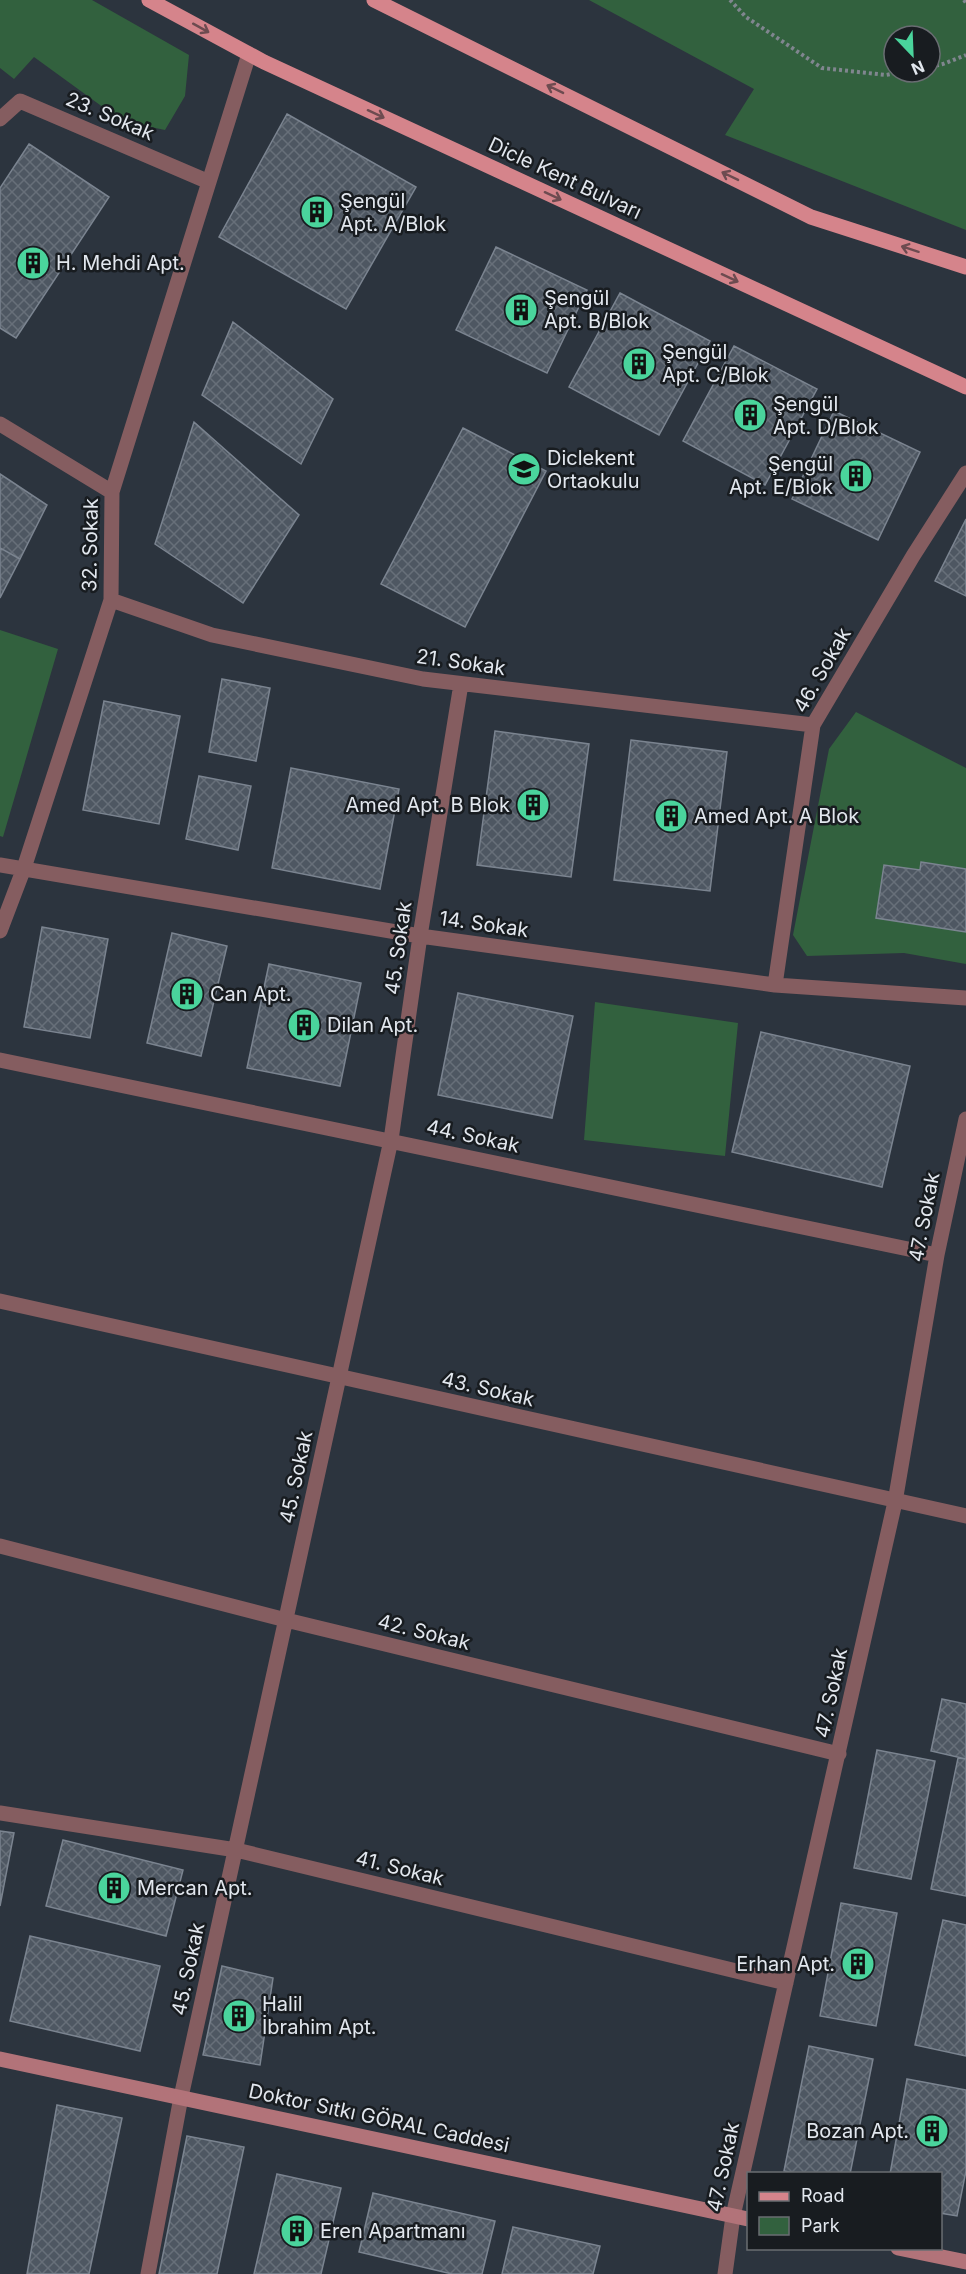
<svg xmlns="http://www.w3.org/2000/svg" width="966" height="2274" viewBox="0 0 966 2274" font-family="Inter,sans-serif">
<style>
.green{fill:#32613e;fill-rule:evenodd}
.building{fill:url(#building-cross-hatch);stroke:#7b8490;stroke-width:1.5}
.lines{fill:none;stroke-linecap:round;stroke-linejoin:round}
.path{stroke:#80868f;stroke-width:4;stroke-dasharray:3 3;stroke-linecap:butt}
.street{stroke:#855d60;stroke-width:15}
.secondary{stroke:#b27379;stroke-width:15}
.primary{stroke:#d5848b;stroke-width:15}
.oneway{stroke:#6d4b50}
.labels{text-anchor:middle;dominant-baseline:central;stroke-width:5;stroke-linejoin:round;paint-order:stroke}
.street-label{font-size:20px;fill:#e2e7ee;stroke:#181c20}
.poi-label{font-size:20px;fill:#e2e7ee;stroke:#181c20;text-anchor:start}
</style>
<defs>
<pattern id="building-cross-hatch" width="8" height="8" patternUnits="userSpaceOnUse" patternTransform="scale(1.5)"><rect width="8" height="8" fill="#4e5762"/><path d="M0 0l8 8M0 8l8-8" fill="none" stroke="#676f79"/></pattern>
</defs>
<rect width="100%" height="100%" fill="#2c343e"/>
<path class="green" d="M0 0H92L189 55 185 96 165 130 122 121 34 57 14 79 0 68Z
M589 0H966V230L725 135 754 89ZM894 36H930V72H894Z
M0 630 58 649 3 837 0 836Z
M856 712 966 768V964L904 953 807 956 793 935 829 749Z
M595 1002 738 1023 725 1156 584 1140Z"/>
<path class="building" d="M287 114 416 187 346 309 219 237Z
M29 144 109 197 16 338 0 328V188Z
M496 247 587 290 547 373 456 330Z
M620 293 710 341 659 435 569 387Z
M233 322 333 399 301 464 202 395Z
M734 346 817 389 765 485 683 441Z
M834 411 920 452 878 540 792 499Z
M194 422 299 515 243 603 155 544Z
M463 428 546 471 465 627 381 584Z
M0 474 47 505 20 559 0 548Z
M966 519V596L935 581Z
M0 548 20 559 0 598Z
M222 679 270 688 256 761 209 752Z
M104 701 180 716 159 824 83 810Z
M495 731 589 744 571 877 477 865Z
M631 740 727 752 710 891 614 880Z
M291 768 399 789 380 889 272 868Z
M199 776 251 786 238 850 186 839Z
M921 862 966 869V932L876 918 884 865 920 870Z
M42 927 108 939 90 1038 24 1027Z
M172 933 227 946 201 1056 147 1043Z
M269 964 361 983 340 1086 247 1068Z
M458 993 573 1016 552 1118 438 1095Z
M761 1032 910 1066 882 1187 732 1152Z
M942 1699 966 1704V1759L931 1751Z
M877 1750 935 1761 911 1879 854 1868Z
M958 1758 966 1759V1896L931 1889Z
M0 1831 14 1833 0 1906Z
M63 1840 183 1870 166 1936 46 1906Z
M841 1903 897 1913 876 2026 820 2016Z
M943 1920 966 1925V2056L915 2045Z
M30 1936 160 1966 140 2051 10 2021Z
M222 1966 273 1978 260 2065 203 2055Z
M809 2046 873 2059 850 2174H799L784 2171Z
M907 2079 966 2090V2171L957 2216 940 2213V2174H890Z
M57 2105 122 2118 89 2274H27Z
M187 2136 244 2147 217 2274H159Z
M277 2174 341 2188 321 2274H254Z
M373 2193 495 2221 482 2274H452L359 2252Z
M513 2227 600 2246 593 2274H502Z"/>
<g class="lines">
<path class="path" d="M730 0 746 17 822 68 886 75 901 72
M964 0 966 3
M930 67 943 64 966 55"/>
<path class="street" d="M0 119 20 101 209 182
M0 424 112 492
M111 600 212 635 423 679 813 725
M0 865 420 936 775 985 966 998
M0 931 24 868 111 600 112 492 249 54
M775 985 813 725 913 556 966 473
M0 1060 937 1255
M0 1301 966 1516
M0 1546 286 1620 839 1754
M0 1813 236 1850 786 1983
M148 2274 181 2097 391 1140 420 936 461 684
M725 2274 733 2216 895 1502 937 1255 966 1119"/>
<path class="secondary" d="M0 2059 748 2219
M898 2248 966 2262"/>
<path class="primary" d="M149 0 264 62 966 387
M374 0 811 217 966 267"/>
</g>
<defs><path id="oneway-shaft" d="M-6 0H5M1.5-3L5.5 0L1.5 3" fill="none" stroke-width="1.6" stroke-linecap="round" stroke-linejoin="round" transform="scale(1.5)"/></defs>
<g class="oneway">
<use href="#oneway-shaft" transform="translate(201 28) rotate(29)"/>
<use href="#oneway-shaft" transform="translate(555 89) rotate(-154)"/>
<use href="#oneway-shaft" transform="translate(376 114) rotate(25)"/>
<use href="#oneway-shaft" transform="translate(730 176) rotate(-154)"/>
<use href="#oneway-shaft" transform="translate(553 196) rotate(25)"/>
<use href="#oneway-shaft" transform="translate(910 249) rotate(-162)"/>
<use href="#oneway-shaft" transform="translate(730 278) rotate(25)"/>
</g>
<defs>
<g id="building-disc" transform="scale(1.725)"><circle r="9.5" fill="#4ad49c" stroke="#181c20"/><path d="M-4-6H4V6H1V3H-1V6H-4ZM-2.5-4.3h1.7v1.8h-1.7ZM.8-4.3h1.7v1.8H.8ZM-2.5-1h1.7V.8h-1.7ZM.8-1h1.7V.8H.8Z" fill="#111"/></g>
<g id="school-disc" transform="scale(1.725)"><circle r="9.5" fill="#4ad49c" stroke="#181c20"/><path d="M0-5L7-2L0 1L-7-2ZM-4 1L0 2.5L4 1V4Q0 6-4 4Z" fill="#111"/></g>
</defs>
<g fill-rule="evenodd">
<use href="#building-disc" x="317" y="212"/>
<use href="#building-disc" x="33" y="263"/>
<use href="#building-disc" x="521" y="310"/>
<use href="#building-disc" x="639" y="364"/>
<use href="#building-disc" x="750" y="415"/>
<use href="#school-disc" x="524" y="469"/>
<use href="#building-disc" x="856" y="476"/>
<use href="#building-disc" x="533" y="805"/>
<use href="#building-disc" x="671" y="816"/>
<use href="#building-disc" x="187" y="994"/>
<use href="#building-disc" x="304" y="1025"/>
<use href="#building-disc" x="114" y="1888"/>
<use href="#building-disc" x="858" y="1964"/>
<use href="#building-disc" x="239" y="2016"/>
<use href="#building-disc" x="932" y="2131"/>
<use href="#building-disc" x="297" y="2231"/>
</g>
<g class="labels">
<g class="street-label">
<text transform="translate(110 116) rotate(23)">23. Sokak</text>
<text transform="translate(565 178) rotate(25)">Dicle Kent Bulvarı</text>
<text transform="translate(90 545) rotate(-89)">32. Sokak</text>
<text transform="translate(461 662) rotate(8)">21. Sokak</text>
<text transform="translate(822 670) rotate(-60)">46. Sokak</text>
<text transform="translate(484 924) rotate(8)">14. Sokak</text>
<text transform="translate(398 948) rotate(-82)">45. Sokak</text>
<text transform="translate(473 1136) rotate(12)">44. Sokak</text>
<text transform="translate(924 1217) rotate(-79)">47. Sokak</text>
<text transform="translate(488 1389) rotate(13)">43. Sokak</text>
<text transform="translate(296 1477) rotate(-78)">45. Sokak</text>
<text transform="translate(424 1632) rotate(14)">42. Sokak</text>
<text transform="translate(831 1693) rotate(-78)">47. Sokak</text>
<text transform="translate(400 1868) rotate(14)">41. Sokak</text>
<text transform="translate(188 1969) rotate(-78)">45. Sokak</text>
<text transform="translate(379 2118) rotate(12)">Doktor Sıtkı GÖRAL Caddesi</text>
<text transform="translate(723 2167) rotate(-78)">47. Sokak</text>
</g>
<g class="poi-label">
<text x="340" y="201">Şengül<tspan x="340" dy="23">Apt. A/Blok</tspan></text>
<text x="56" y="263">H. Mehdi Apt.</text>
<text x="544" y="298">Şengül<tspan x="544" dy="23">Apt. B/Blok</tspan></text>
<text x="662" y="352">Şengül<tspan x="662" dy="23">Apt. C/Blok</tspan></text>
<text x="773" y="404">Şengül<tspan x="773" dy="23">Apt. D/Blok</tspan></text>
<text x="547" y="458">Diclekent<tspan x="547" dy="23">Ortaokulu</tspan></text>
<text x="833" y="464" text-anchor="end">Şengül<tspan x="833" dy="23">Apt. E/Blok</tspan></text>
<text x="510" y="805" text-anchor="end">Amed Apt. B Blok</text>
<text x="694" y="816">Amed Apt. A Blok</text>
<text x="210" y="994">Can Apt.</text>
<text x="327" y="1025">Dilan Apt.</text>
<text x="137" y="1888">Mercan Apt.</text>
<text x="835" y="1964" text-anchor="end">Erhan Apt.</text>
<text x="262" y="2004">Halil<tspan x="262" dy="23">İbrahim Apt.</tspan></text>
<text x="909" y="2131" text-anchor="end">Bozan Apt.</text>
<text x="320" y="2231">Eren Apartmanı</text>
</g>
</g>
<rect x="747" y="2172" width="195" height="78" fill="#181c20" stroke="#696d72" stroke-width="1.5"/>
<rect x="759" y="2192" width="30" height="9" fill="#d5848b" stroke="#696d72" stroke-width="1.5"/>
<text x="801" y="2202" font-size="18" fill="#e2e7ee">Road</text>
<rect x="759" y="2217" width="30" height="18" fill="#32613e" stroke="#696d72" stroke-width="1.5"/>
<text x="801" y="2232" font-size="18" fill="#e2e7ee">Park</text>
<g transform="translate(912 54) rotate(157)"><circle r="28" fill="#181c20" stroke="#696d72" stroke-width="1.5"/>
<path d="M0-4.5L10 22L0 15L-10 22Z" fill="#4ad49c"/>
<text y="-9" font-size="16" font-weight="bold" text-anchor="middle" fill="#e2e7ee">N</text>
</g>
</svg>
